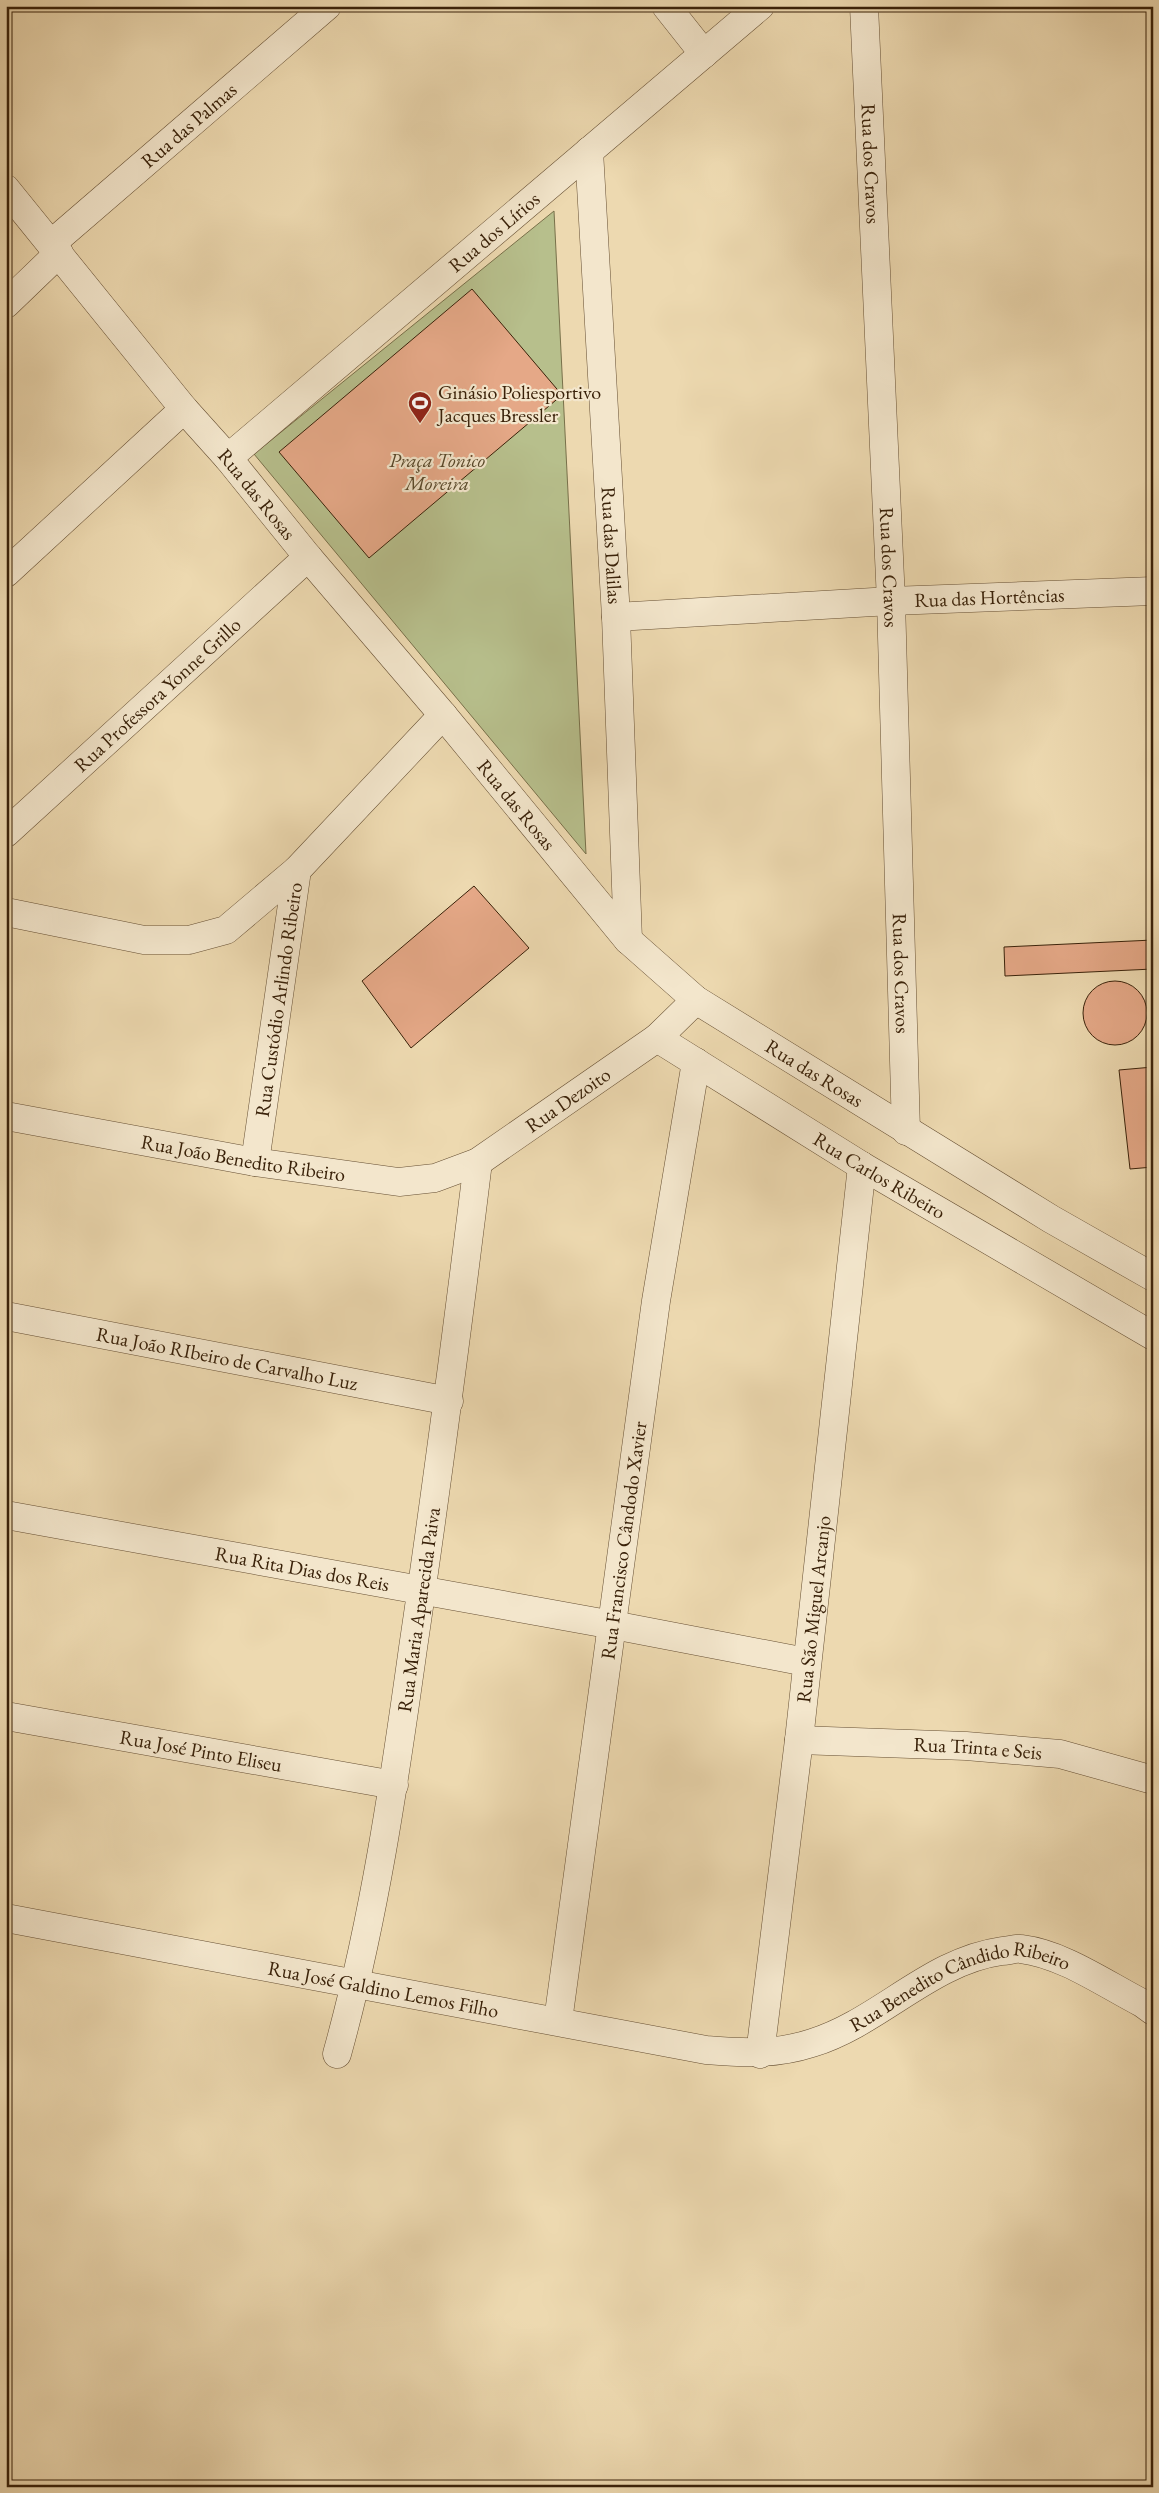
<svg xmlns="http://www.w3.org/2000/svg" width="1159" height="2493" viewBox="0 0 1159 2493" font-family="'EB Garamond',serif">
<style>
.green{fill:#b7bf8c;stroke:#78704a}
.building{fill:#e5a887;stroke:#392109}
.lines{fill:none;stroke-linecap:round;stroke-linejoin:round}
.minor-casing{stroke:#664f33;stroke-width:29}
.minor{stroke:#f3e6cc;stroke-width:28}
.labels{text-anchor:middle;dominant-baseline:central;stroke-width:4.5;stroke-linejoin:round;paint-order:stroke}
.street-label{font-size:20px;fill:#392109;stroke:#f3e6cc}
.poi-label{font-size:20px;fill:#392109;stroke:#f3e6cc;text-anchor:start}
.park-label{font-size:20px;font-style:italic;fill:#58482a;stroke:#f3e6cc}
</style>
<rect width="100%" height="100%" fill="#edd9b0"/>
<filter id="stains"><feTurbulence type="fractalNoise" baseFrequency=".004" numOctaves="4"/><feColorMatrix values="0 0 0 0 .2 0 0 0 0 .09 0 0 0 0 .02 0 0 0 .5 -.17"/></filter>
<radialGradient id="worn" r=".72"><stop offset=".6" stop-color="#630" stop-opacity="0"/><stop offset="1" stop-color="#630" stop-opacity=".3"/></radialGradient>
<path class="green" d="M554 211 586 854 254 454Z"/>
<path class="building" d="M472 289 562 395 369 558 279 452Z
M474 886 529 948 411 1048 362 981Z
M1153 940V969L1005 976 1004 947Z
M1083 1013a32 32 0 1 1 64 0a32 32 0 1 1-64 0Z
M1153 1067V1167L1130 1169 1119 1070Z"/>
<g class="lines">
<g class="minor-casing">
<g id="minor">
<path d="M666 6 704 54"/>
<path id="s1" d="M864 6 891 601 906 1131"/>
<path id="s2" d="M589 151 616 617 628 940"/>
<path id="s3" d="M6 189 184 409 228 458 308 557 443 715 628 940 696 1000 1051 1219 1153 1277"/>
<path id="s4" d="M51 244 327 6"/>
<path d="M6 304 59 253"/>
<path id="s5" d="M228 458 760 6"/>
<path d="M6 573 184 409"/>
<path id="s6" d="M616 617 891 601 1153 591"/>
<path id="s7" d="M6 833 308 557"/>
<path d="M6 912 144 940H189L226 930 297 870"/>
<path id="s8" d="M696 1000 657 1038 862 1166 1153 1336"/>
<path id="s9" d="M6 1116 255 1162 399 1182 435 1178 478 1162 657 1038"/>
<path id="s10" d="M255 1162 297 870 443 715"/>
<path id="s11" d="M6 1316 449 1401"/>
<path id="s12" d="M6 1515 613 1625 806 1662"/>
<path id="s13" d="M6 1716 394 1785"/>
<path id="s14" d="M799 1740 966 1746 1060 1754 1153 1780"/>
<path id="s15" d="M6 1918 706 2050C744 2053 775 2055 812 2043 880 2022 930 1961 1002 1951 1008 1951 1015 1948 1021 1949 1063 1954 1105 1984 1142 2003L1153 2011"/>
<path id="s16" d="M558 2021 656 1301 696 1062"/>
<path id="s17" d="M337 2054C374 1921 394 1784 413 1648 437 1486 458 1324 478 1162"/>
<path id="s18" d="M760 2054 799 1740 862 1166"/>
</g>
</g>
<use href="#minor" class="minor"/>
</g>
<defs>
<g id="stadium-pin" transform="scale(1.25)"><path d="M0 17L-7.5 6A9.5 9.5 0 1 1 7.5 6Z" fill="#8f2418" stroke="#f3e6cc"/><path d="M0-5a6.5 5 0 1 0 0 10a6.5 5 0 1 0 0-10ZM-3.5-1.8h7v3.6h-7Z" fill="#fff"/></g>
</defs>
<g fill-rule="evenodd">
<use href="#stadium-pin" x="420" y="403"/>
</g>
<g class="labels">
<g class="street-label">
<text stroke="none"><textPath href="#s4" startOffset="182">Rua das Palmas</textPath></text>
<text stroke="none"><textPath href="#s1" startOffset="158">Rua dos Cravos</textPath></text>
<text stroke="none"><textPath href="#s5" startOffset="349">Rua dos Lírios</textPath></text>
<text stroke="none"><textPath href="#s3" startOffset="395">Rua das Rosas</textPath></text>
<text stroke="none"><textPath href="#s2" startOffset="395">Rua das Dalilas</textPath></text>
<text stroke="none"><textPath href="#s1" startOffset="562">Rua dos Cravos</textPath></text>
<text stroke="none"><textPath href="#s6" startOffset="374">Rua das Hortências</textPath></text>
<text stroke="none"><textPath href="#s7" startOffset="205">Rua Professora Yonne Grillo</textPath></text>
<text stroke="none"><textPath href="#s3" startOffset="800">Rua das Rosas</textPath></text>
<text stroke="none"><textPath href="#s1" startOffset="968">Rua dos Cravos</textPath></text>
<text stroke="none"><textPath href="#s10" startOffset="164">Rua Custódio Arlindo Ribeiro</textPath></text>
<text stroke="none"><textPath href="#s3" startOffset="1205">Rua das Rosas</textPath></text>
<text stroke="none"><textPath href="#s9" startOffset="590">Rua Dezoito</textPath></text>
<text stroke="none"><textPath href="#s9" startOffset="241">Rua João Benedito Ribeiro</textPath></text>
<text stroke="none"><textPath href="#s8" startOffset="316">Rua Carlos Ribeiro</textPath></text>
<text stroke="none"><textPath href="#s11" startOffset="225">Rua João RIbeiro de Carvalho Luz</textPath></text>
<text stroke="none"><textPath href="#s16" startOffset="485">Rua Francisco Cândodo Xavier</textPath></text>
<text stroke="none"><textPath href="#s12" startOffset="301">Rua Rita Dias dos Reis</textPath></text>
<text stroke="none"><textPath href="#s17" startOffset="452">Rua Maria Aparecida Paiva</textPath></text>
<text stroke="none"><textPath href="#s18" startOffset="448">Rua São Miguel Arcanjo</textPath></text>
<text stroke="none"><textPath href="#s14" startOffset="179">Rua Trinta e Seis</textPath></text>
<text stroke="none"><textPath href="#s13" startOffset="198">Rua José Pinto Eliseu</textPath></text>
<text stroke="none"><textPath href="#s15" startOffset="384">Rua José Galdino Lemos Filho</textPath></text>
<text stroke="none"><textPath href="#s15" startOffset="982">Rua Benedito Cândido Ribeiro</textPath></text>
</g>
<g class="poi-label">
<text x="438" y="392">Ginásio Poliesportivo<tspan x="438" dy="23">Jacques Bressler</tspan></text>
</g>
<g class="park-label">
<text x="437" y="460">Praça Tonico<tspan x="437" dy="23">Moreira</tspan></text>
</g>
</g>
<rect width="1159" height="2493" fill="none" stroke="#edd9b0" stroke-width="25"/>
<rect x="8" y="8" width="1144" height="2478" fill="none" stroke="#392109" stroke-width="2.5"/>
<rect x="12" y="12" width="1134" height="2468" fill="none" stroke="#392109"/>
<rect width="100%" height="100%" filter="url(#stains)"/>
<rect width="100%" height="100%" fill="url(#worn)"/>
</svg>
